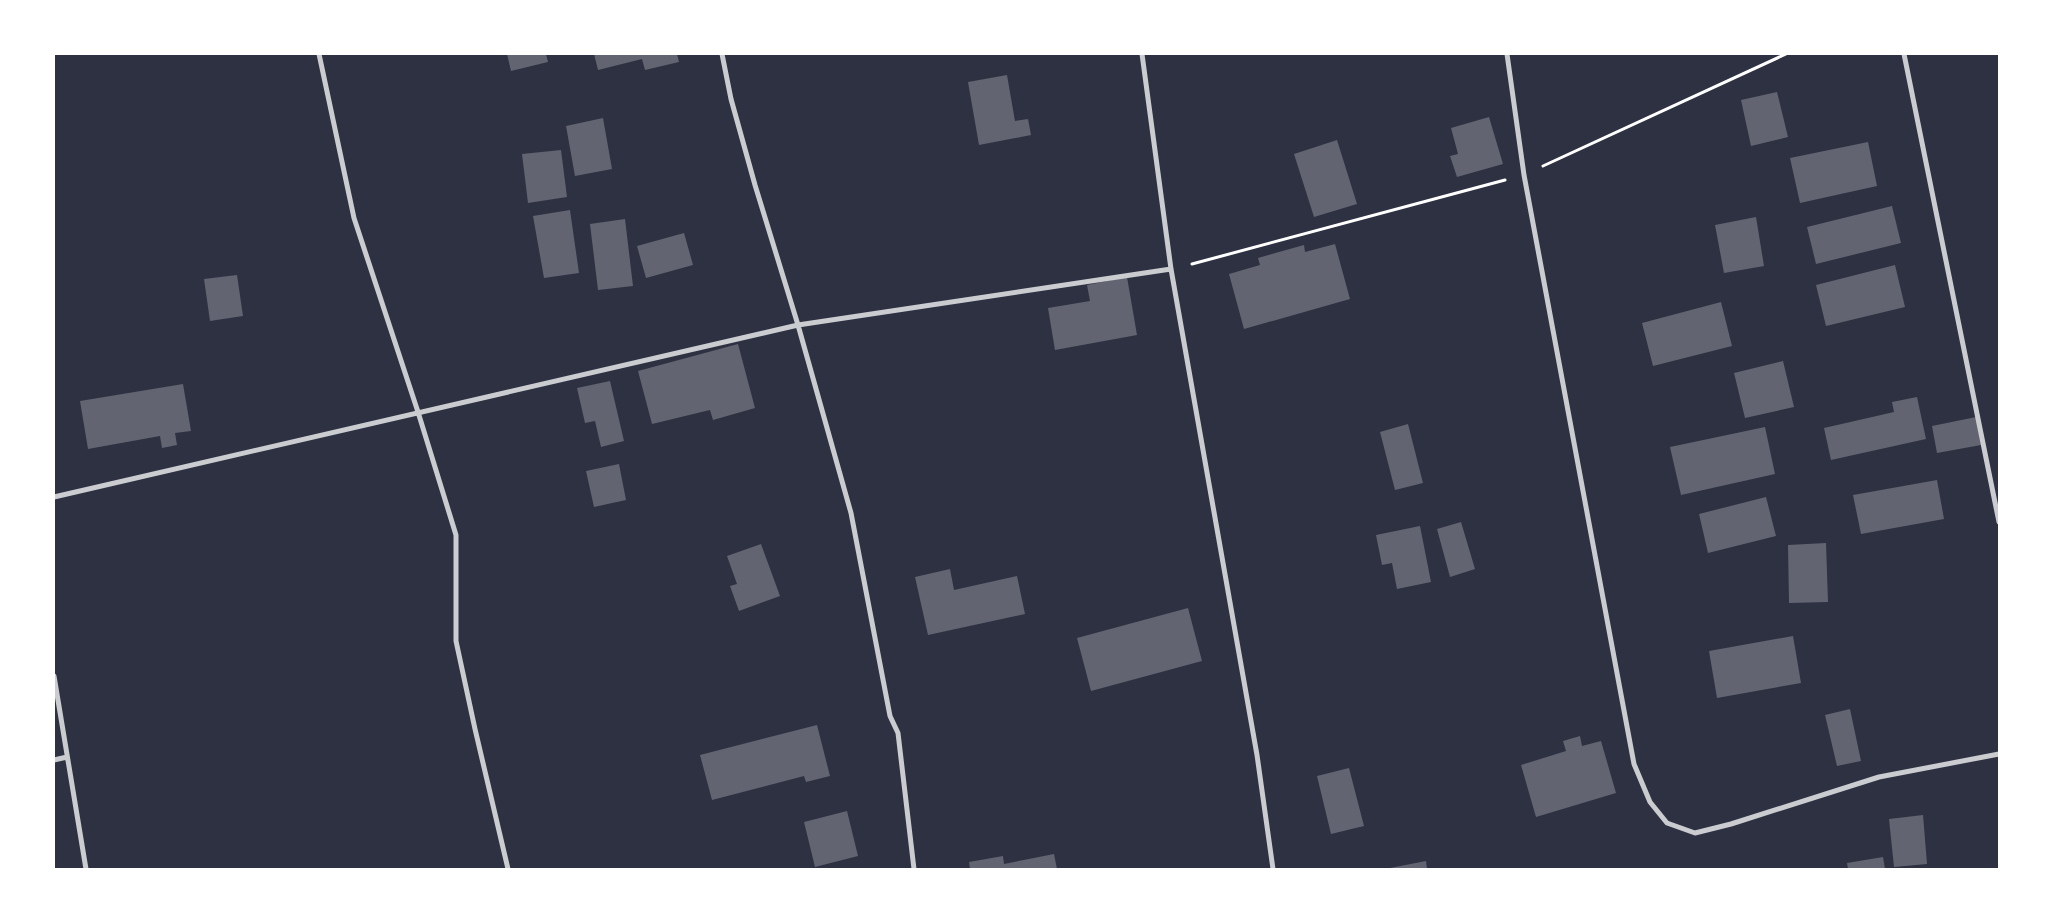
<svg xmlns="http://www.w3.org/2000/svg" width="2053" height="923" viewBox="0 0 2053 923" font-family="'Archivo Narrow',sans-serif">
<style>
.building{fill:#626471}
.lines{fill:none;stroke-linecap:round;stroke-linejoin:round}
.path{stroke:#fff;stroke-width:3}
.minor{stroke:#caccd0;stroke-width:5}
</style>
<rect width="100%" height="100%" fill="#2d3142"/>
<path class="building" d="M507 54H546L548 62 511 71Z
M594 54H677L679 62 645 70 642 59 598 70Z
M1007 75 1015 121 1028 119 1031 135 979 145 968 82Z
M1777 92 1788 137 1751 146 1741 100Z
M1489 117 1503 164 1457 177 1450 156 1458 154 1451 128Z
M603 118 612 169 575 176 566 126Z
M1337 140 1357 204 1314 217 1294 154Z
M1868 142 1877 186 1800 203 1790 158Z
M561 150 567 197 528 203 522 154Z
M1892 206 1901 243 1816 264 1807 227Z
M570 210 579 273 544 278 533 216Z
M1756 217 1764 266 1724 273 1715 225Z
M625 219 633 286 598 290 590 224Z
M684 233 693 265 646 278 637 246Z
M1335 244 1350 299 1244 329 1229 274 1260 265 1258 258 1304 245 1305 252Z
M1895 265 1905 307 1826 326 1816 285Z
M237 275 243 316 210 321 204 279Z
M1127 277 1137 335 1055 350 1048 308 1090 301 1087 285Z
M1721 302 1732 346 1653 366 1642 323Z
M738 344 755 408 713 420 710 410 652 424 638 371Z
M1783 361 1794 407 1745 418 1734 373Z
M610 381 624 441 601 447 595 421 585 423 577 388Z
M183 384 191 431 175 433 177 445 162 448 160 436 88 449 80 401Z
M1917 397 1926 439 1831 460 1824 428 1894 412 1892 402Z
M1976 417 1981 445 1937 453 1932 426Z
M1408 424 1423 483 1395 490 1380 432Z
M1765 427 1775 474 1681 495 1670 447Z
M619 464 626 500 594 507 586 471Z
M1937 480 1944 519 1861 534 1853 495Z
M1766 497 1776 536 1708 553 1699 514Z
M1461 522 1475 569 1450 577 1437 529Z
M1420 526 1431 582 1397 589 1392 563 1382 565 1376 535Z
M1826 543 1828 602 1789 603 1788 545Z
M761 544 780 596 739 611 730 586 737 584 727 556Z
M950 569 954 590 1017 576 1025 614 928 635 915 577Z
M1188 608 1202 661 1091 691 1077 638Z
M1793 636 1801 683 1717 698 1709 651Z
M1850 709 1861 761 1837 766 1825 715Z
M817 725 830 776 806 782 804 776 712 800 700 755Z
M1580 736 1582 746 1601 741 1616 793 1536 817 1521 765 1566 751 1563 741Z
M1349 768 1364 826 1331 834 1317 776Z
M847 811 858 856 815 867 804 822Z
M1923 815 1927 864 1894 867 1889 819Z
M1054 854 1057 869H970L969 862 1003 856 1004 864Z
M1883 857 1885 869H1848L1847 863Z
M1426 861 1427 869H1390V868Z"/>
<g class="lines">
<path class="path" d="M1543 166 1786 54
M1192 264 1505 180"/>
<path class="minor" d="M319 54 354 218 418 412 456 535V641L475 729 508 869
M722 54 731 99 755 185 798 325 851 513 890 716 898 733 914 869
M1142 54 1171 269 1257 755 1273 869
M1507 54 1524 175 1634 764 1650 802 1667 823 1695 833 1731 824 1879 777 1999 754
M1904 54 1999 522
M54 497 798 325 1171 269
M54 676 86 869
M54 760 67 757"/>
</g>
<rect width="2053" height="923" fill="none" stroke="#ffffff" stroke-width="110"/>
</svg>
